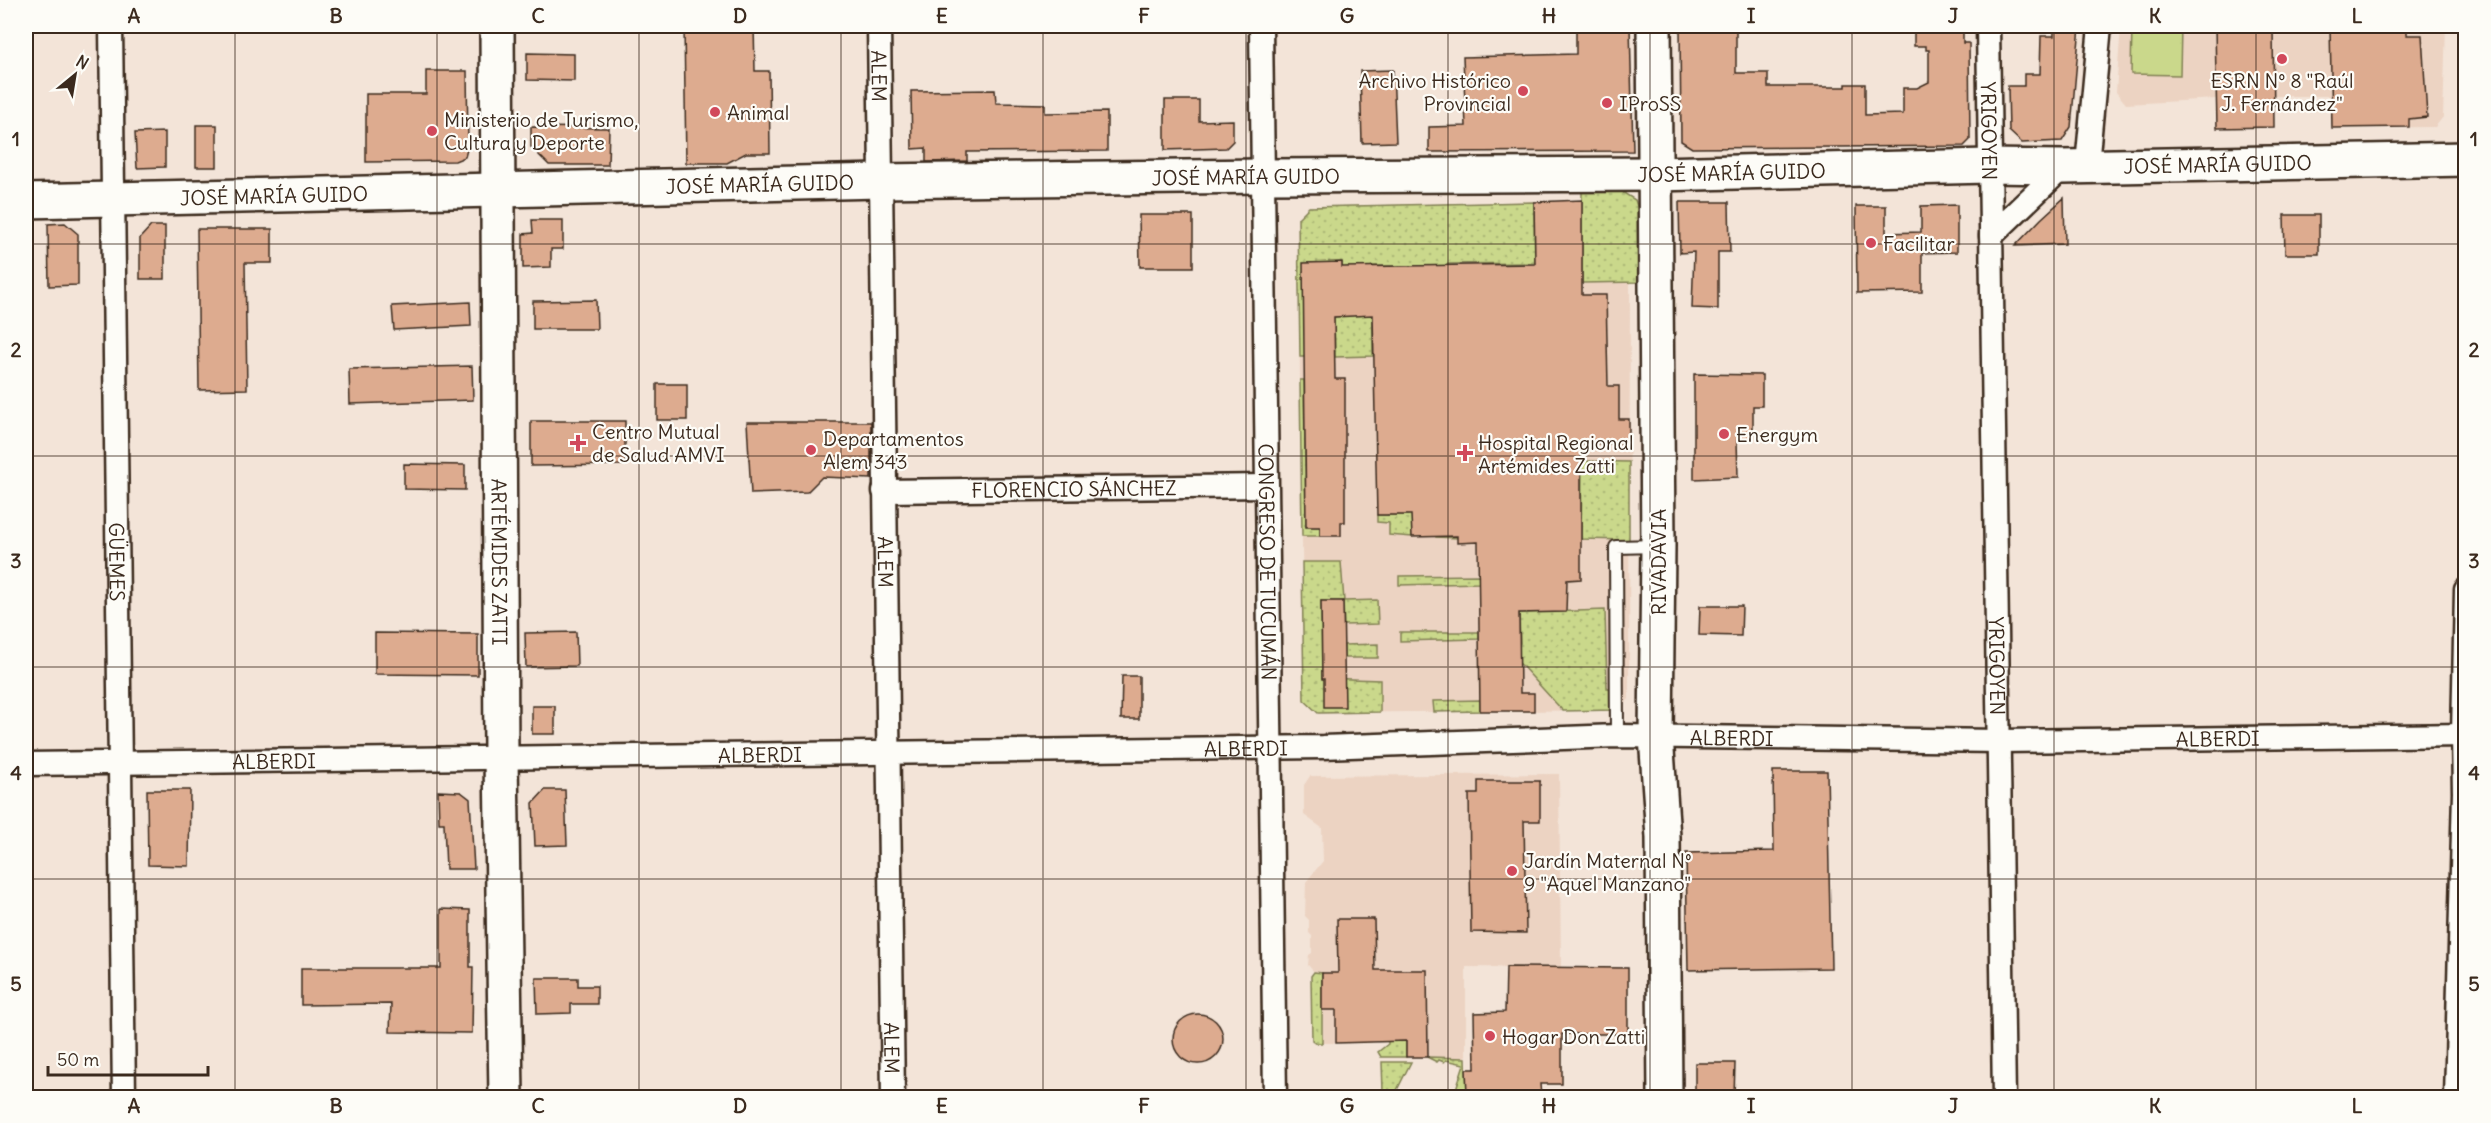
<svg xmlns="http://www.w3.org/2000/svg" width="2491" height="1123" viewBox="0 0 2491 1123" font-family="Delius,sans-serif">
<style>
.built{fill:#ecd3c2}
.grass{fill:url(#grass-dots);stroke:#828154;stroke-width:1.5}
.park{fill:#cad88b;stroke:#828154;stroke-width:1.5}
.building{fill:#ddab8f;stroke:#3b2a1e;stroke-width:1.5}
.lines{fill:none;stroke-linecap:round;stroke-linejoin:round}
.lane-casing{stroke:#3b2a1e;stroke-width:16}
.street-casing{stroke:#3b2a1e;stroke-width:27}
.secondary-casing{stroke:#3b2a1e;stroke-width:38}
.lane{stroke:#fdfcf7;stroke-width:12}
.street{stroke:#fdfcf7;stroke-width:22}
.secondary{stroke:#fdfcf7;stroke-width:33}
.grid{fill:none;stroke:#3b2a1e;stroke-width:1.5;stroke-opacity:0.55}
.poi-dot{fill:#d1495b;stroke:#fdfcf7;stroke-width:2}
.labels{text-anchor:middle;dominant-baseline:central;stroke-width:4.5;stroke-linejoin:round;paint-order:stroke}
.street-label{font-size:20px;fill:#3b2a1e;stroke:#fdfcf7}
.poi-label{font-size:20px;fill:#3b2a1e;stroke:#fdfcf7;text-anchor:start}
.neatline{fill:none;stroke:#3b2a1e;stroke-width:2}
.grid-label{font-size:20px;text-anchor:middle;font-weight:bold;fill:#3b2a1e}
</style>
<defs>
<pattern id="grass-dots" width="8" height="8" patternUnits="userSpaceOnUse" patternTransform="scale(1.5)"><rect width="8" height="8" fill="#cad88b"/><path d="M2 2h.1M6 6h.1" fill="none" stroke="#aeba78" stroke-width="1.8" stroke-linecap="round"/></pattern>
</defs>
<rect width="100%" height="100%" fill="#f3e4d8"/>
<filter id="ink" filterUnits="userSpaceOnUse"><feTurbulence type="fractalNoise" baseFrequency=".0167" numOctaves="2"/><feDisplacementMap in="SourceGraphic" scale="12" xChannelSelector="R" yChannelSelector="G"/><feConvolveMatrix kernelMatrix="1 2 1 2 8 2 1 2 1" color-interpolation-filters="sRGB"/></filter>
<g filter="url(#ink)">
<path class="built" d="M2121 26H2446L2443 117 2435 127 2332 128 2331 96H2274V127L2217 128 2216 99 2126 104 2116 92Z
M1582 200V283L1630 282 1629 699 1619 710 1318 713 1304 700 1298 218 1309 207Z
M1559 774 1561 968 1466 967V1058L1406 1057V1041H1392L1372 1013V1043H1322V973L1314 972 1308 965 1309 955 1312 953V936L1309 933V920L1305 916 1306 882 1323 861 1322 828 1304 815V785L1310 776Z"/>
<path class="grass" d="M1582 189 1619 190 1635 200 1639 212V282L1582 283Z
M1534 202 1535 263 1448 264 1450 361H1427L1428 266H1372L1373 356 1335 357 1334 317 1344 316 1342 262 1305 357H1300L1298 218 1309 207Z
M1300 380H1304L1306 526 1320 527V536H1302Z
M1582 461 1629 462V540L1581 539Z
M1409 503 1457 523V538L1436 537V517H1412V537L1389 535V523L1377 522V515H1408Z
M1302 562H1341L1344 601 1377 600 1378 624 1344 625 1343 601H1321L1322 678 1380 680V712L1318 713 1304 700Z
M1479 575V583L1399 585V576Z
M1605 610 1607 688H1614V710L1563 711 1502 644 1520 643 1519 613Z
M1400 632H1479V639L1400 641Z
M1378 644V658H1344V645Z
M1480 700V711L1434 712 1433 701Z
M1314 972 1322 973V1043H1316L1312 1040 1311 976Z
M1387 1013 1392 1041H1406V1057H1381L1378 1052 1388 1044Z
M1427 1057 1466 1058 1467 1095H1456V1089L1464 1064 1446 1060 1444 1062 1439 1060 1437 1062Z
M1382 1062H1411L1394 1096 1386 1095 1383 1091Z"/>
<path class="park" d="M2132 26H2181L2180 75 2131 74Z"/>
<path class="building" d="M684 26H754L755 71H769L770 153H746L727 163H686Z
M1576 26H1630L1633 151 1429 152V127L1466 126 1463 57 1576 54Z
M1680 26H1736V73H1768V87H1846V84H1865V115L1903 114V88H1917L1929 82V50H1926V46H1914V26H1963V43H1969L1970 140 1964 146 1692 148 1681 141Z
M2054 26H2080L2071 127 2062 141 2022 143 2009 131 2008 86H2024V74H2040L2041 36H2054Z
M2215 26H2273L2274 127 2217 128Z
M2330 26H2407V35H2422L2427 117 2409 119V127L2332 128Z
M527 53 574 54V81L527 80Z
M1393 70 1396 142 1362 143 1360 71Z
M426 71H467L468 146 465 157 455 161 366 162V94H426Z
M995 90 996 103 1045 104V113L1107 112V151L967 152V161L926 162V148L912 149 911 91Z
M1165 100H1199V121L1233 120V141L1226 148 1165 150Z
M196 125H217V167H196Z
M531 127 609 128 608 165H549L531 147Z
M165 132V167L137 168 135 133Z
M2064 198 2065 244 2015 246 2041 219Z
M1582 200V295H1606L1608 386H1619V419H1629V444L1581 443V579L1567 580 1566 612 1519 613 1520 693H1534V711H1480L1478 542 1457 543V536L1412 537 1411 515H1377L1373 315 1334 317 1335 379H1345V522H1341V536H1320V527H1306L1303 263 1342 262V267L1535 264 1534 202Z
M1679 202H1729L1730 252H1718V309L1692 308 1694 252 1680 253Z
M1957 205V252L1922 253V292L1857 293 1856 206H1886V233L1921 232V206Z
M1139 215H1193V267H1140Z
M2284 215H2319V254H2285Z
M532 220H563V249H551V267L523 268V234L533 233Z
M65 223 78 234V285L49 286 48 224Z
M151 226H165V279H140V238Z
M197 229H272V263H245L247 389 199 390Z
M596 300 597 329H533V301Z
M470 302 471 326 394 330 392 306Z
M472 366 473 400 350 404 349 369Z
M1694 374 1762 375V406H1753V440H1737L1738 477 1694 479Z
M657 384H687V420H657Z
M531 421H625V465L531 466Z
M747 422H871V479L822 477 807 492 751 494Z
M404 464 465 465V490L404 489Z
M1321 601H1343L1345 707H1324V679H1322Z
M1700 606H1742L1741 636 1699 635Z
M576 632 577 666 526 667 525 633Z
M375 633 478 634V675L375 674Z
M1122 676H1139V719H1121Z
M532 706H555V734H532Z
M1773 771H1827L1831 968 1688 970 1686 853 1774 851Z
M1478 781H1540V821H1524L1526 933 1471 932 1469 794H1478Z
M147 790H190L189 866 148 865Z
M545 790H565L567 845 535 846 533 803Z
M438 791 461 792 470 799 474 869H446L444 823H439Z
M441 909 470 910V967H473L472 1033 390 1032 391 1004 301 1005V968H441Z
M1337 919H1374L1375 970H1427L1428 1057H1406V1041L1336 1043V1010H1322V973H1338Z
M1506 967 1628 968V1034H1562V1084H1540L1541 1096 1467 1095 1466 1069H1475L1474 1013 1505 1012Z
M536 978H578V986H597V1004H571V1013L537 1014Z
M1173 1039a25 25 0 1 1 50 0a25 25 0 1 1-50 0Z
M1695 1063H1735L1734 1096H1695Z"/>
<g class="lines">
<g class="lane-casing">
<path id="lane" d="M1617 736 1616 547 1657 546"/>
</g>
<g class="street-casing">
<g id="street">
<path id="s1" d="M111 26 124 1098"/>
<path id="s2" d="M879 26 893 1098"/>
<path id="s3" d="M1261 26 1275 1098"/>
<path id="s4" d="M1988 26 2004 1098"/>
<path d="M2087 165 2100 26"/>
<path d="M1991 236 2063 167"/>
<path id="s5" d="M884 491 1266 486"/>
<path id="s6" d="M26 764 1323 747 1617 736 2000 741 2466 735"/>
<path d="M2456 1098 2464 792 2463 735 2466 590"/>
</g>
</g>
<g class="secondary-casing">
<g id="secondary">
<path id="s7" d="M497 26 501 758 506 1098"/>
<path d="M1654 26 1658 546 1656 736 1663 837 1665 1098"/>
<path id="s8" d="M26 201 880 181 1262 176 1657 174 1989 166 2063 167 2466 159"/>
</g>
</g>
<use href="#lane" class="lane"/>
<use href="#street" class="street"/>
<use href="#secondary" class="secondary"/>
</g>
</g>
<path class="grid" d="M235 26V1098M437 26V1098M639 26V1098M841 26V1098M1043 26V1098M1246 26V1098M1448 26V1098M1650 26V1098M1852 26V1098M2054 26V1098M2256 26V1098M26 244H2466M26 456H2466M26 667H2466M26 879H2466"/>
<g class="poi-dot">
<circle cx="2282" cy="59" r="6"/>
<circle cx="1523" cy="91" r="6"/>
<circle cx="1607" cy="103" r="6"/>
<circle cx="715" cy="112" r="6"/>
<circle cx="432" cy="131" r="6"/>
<circle cx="1871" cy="243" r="6"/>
<circle cx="1724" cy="434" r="6"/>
<path d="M575 434h6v6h6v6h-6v6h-6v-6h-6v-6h6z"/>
<circle cx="811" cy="450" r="6"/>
<path d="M1462 444h6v6h6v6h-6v6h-6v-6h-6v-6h6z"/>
<circle cx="1512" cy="871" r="6"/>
<circle cx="1490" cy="1036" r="6"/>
</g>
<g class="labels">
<g class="street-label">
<text stroke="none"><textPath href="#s2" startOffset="50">ALEM</textPath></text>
<text stroke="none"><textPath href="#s4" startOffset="105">YRIGOYEN</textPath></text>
<text stroke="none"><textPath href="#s8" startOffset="2192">JOSÉ MARÍA GUIDO</textPath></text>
<text stroke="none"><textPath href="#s8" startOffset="1706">JOSÉ MARÍA GUIDO</textPath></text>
<text stroke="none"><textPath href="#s8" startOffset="1220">JOSÉ MARÍA GUIDO</textPath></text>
<text stroke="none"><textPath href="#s8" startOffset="734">JOSÉ MARÍA GUIDO</textPath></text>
<text stroke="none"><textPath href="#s8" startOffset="248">JOSÉ MARÍA GUIDO</textPath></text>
<text stroke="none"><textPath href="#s5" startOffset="190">FLORENCIO SÁNCHEZ</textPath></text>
<text stroke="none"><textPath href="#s1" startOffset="536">GÜEMES</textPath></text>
<text stroke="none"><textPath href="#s7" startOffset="536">ARTÉMIDES ZATTI</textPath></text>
<text stroke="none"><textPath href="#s2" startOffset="536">ALEM</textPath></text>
<text stroke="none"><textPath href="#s3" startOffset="536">CONGRESO DE TUCUMÁN</textPath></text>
<text transform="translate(1658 562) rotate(-90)">RIVADAVIA</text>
<text stroke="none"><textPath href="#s4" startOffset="640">YRIGOYEN</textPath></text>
<text stroke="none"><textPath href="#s6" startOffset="1706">ALBERDI</textPath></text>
<text stroke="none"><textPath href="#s6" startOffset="2192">ALBERDI</textPath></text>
<text stroke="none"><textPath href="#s6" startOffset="1220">ALBERDI</textPath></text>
<text stroke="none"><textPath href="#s6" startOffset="734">ALBERDI</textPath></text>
<text stroke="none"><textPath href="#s6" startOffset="248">ALBERDI</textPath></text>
<text stroke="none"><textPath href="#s2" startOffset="1022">ALEM</textPath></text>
</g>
<g class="poi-label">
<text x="1511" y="80" text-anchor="end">Archivo Histórico<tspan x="1511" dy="23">Provincial</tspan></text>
<text x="2282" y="80" text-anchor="middle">ESRN Nº 8 "Raúl<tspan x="2282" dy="23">J. Fernández"</tspan></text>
<text x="1619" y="103">IProSS</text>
<text x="727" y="112">Animal</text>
<text x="444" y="119">Ministerio de Turismo,<tspan x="444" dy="23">Cultura y Deporte</tspan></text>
<text x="1883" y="243">Facilitar</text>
<text x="592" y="431">Centro Mutual<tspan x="592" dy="23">de Salud AMVI</tspan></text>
<text x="1736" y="434">Energym</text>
<text x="823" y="438">Departamentos<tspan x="823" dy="23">Alem 343</tspan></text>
<text x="1478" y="442">Hospital Regional<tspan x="1478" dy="23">Artémides Zatti</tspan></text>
<text x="1524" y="860">Jardín Maternal N°<tspan x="1524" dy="23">9 "Aquel Manzano"</tspan></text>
<text x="1502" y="1036">Hogar Don Zatti</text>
</g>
</g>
<rect width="2491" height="1123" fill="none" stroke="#fdfcf7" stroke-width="66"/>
<g transform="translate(75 75) rotate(30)" stroke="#fdfcf7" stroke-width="4.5" paint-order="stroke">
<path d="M0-4.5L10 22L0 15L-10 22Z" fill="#3b2a1e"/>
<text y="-9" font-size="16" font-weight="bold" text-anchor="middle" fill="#3b2a1e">N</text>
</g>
<path d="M48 1066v9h160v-9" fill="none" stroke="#3b2a1e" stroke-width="3"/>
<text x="57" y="1066" font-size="18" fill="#3b2a1e" stroke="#fdfcf7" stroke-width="4.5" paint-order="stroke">50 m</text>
<rect x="33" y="33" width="2425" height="1057" class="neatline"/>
<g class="grid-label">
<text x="134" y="23">A</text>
<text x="336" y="23">B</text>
<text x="538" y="23">C</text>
<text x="740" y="23">D</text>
<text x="942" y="23">E</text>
<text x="1144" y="23">F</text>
<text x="1347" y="23">G</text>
<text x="1549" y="23">H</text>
<text x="1751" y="23">I</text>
<text x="1953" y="23">J</text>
<text x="2155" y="23">K</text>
<text x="2357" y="23">L</text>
<text x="16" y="146">1</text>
<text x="2474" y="146">1</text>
<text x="16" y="357">2</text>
<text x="2474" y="357">2</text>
<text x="16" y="568">3</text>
<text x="2474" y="568">3</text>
<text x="16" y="780">4</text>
<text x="2474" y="780">4</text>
<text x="16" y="991">5</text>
<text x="2474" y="991">5</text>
<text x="134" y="1113">A</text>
<text x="336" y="1113">B</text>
<text x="538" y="1113">C</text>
<text x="740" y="1113">D</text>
<text x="942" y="1113">E</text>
<text x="1144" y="1113">F</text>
<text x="1347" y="1113">G</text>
<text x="1549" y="1113">H</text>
<text x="1751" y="1113">I</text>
<text x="1953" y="1113">J</text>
<text x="2155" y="1113">K</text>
<text x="2357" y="1113">L</text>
</g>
</svg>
